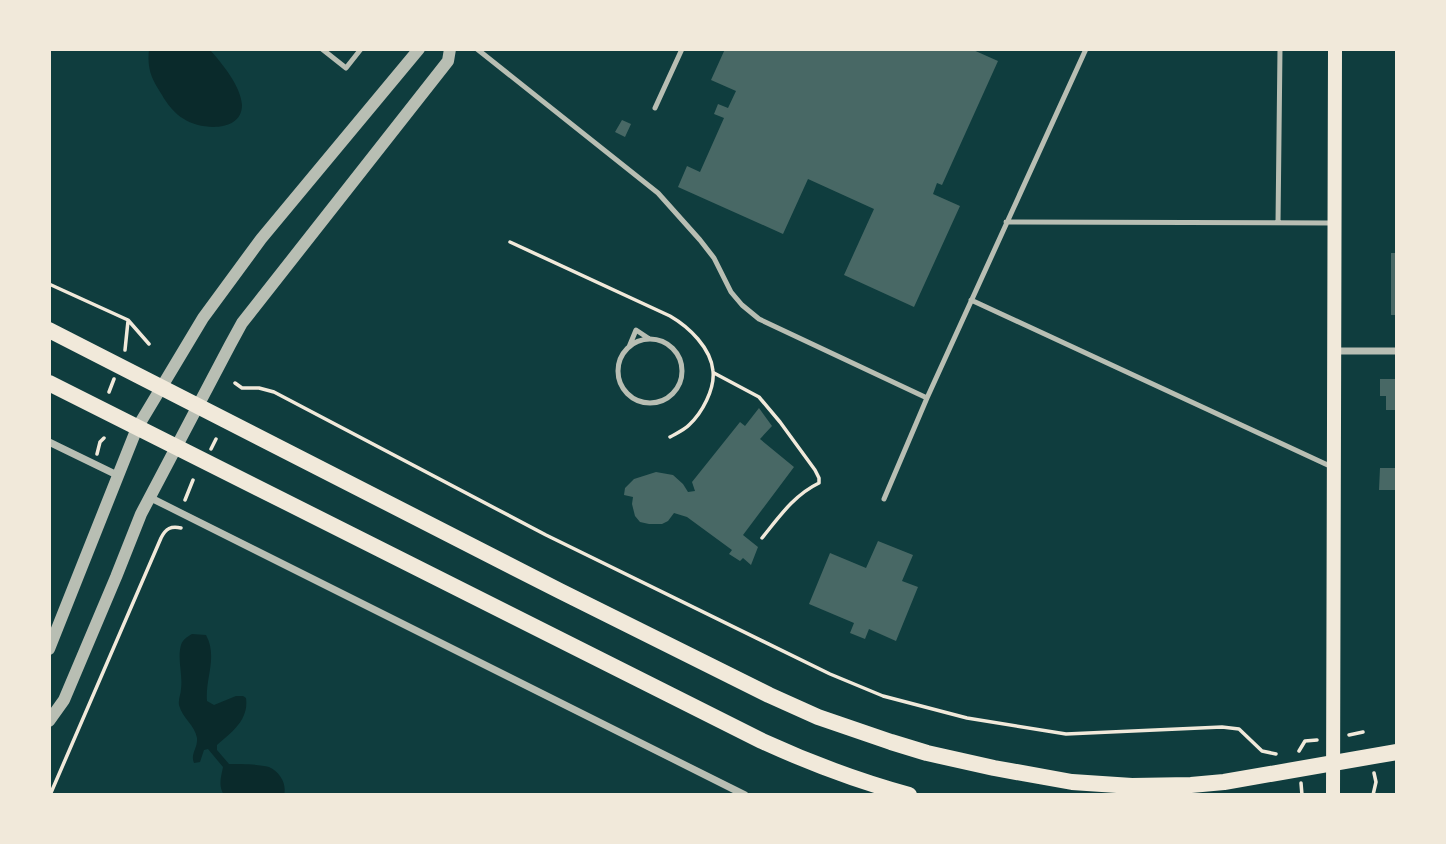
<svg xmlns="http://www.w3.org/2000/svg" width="1446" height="844" viewBox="0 0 1446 844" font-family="'Source Sans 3',sans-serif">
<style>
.water{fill:#0a2a2b}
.building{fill:#486865}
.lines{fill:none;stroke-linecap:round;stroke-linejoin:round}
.path{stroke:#f1e9da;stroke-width:3.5}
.service{stroke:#b8beb3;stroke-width:5}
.minor{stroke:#b8beb3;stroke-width:7}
.tertiary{stroke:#b8beb3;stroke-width:12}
.secondary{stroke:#f1e9da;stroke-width:14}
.primary{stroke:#f1e9da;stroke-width:16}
</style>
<rect width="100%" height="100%" fill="#0f3d3e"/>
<path class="water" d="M149 49H209C221 62 241 86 242 105 242 133 200 130 184 119 175 114 167 104 162 95 151 78 147 69 149 49Z
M192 634 206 635C218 657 205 678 207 701L214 705 236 696H243L246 698C249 720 232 732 217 745V750L229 764C239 764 259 764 269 767 280 772 287 784 284 795H224C218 786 221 777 223 767L208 749 204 750 200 762 194 763C190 754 198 748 197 738 195 725 182 718 179 705 178 699 181 694 181 689 183 675 177 659 181 645 183 639 187 637 192 634Z"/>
<path class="building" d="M725 49H971L998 61 942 185 937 183 933 194 960 206 914 307 844 275 874 209 808 179 783 234 678 187 687 166 700 172 724 118 714 114 718 104 728 108 736 91 711 80Z
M622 120 631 124 625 137 615 132Z
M1391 253H1397V315H1391Z
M1380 379H1397V410H1386V396H1380Z
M759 408 772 426 760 439 794 467 743 535 758 547 751 565 743 558 740 561 729 554 732 550 687 517 674 513 668 521 662 524H649L640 522 635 516 632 504 633 497 624 495 625 488 634 479 656 472 673 475 683 484 688 492 695 491 692 482 740 422 745 426Z
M1380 468H1397V490H1379Z
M878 541 913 555 902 581 918 587 896 641 869 629 865 639 850 633 854 623 809 604 830 553 866 568Z"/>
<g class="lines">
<path class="path" d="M510 242 670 316C689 327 711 348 713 371 715 389 702 413 689 425 684 430 677 433 670 437
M49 284 128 320 149 344
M125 350 128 321
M714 373 759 397 780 422 815 470 819 478V483C794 495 779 517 762 538
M235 383 242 388H259L274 392 546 535 830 674 883 696 967 718 1066 734 1222 727 1239 729 1262 751 1276 754
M109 392 114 379
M211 449 216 439
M97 454 100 442 104 438
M185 500 193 480
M1349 735 1363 732
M1299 751 1305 741 1317 740
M1301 783 1302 795
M50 795 161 538C166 528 171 526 181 528
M1373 795 1376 782 1374 773"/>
<path class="service" d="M322 49 346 68 361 49
M477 49 658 193 700 240 714 258 731 292 742 305 759 319 927 398 1086 49
M655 108 682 49
M1006 222 1332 223
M1278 223 1280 49
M971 300 1332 467
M618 371a32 32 0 1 1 64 0a32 32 0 1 1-64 0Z
M629 347 636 330 648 338
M884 499 927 398"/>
<path class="minor" d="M1335 351H1397
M49 442 119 476
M149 497 745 795"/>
<path class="tertiary" d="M49 649 137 428 203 318 261 239 419 49
M49 721 64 700 116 577 141 514 230 345 242 323 448 61 450 49"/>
<path class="secondary" d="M1333 795 1335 49"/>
<path class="primary" d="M49 330 560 591 769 695 818 717 891 742 927 753 994 768 1072 782 1132 786 1191 785 1224 782 1397 752
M49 383 762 741C810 763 858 781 909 795"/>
</g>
<rect width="1446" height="844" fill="none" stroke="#f1e9da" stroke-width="102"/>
</svg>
